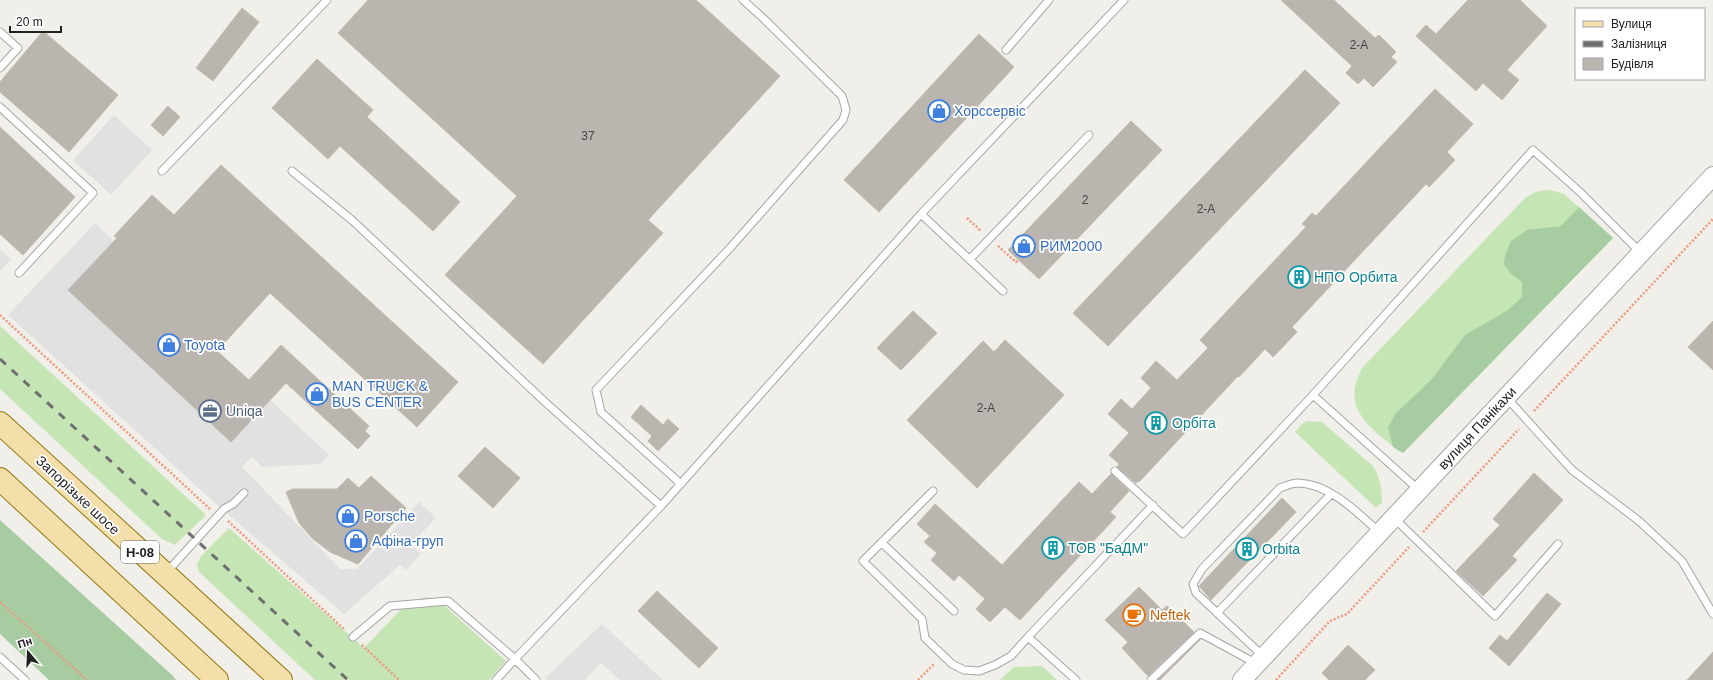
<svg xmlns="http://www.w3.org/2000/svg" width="1713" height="680" viewBox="0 0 1713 680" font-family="Helvetica,sans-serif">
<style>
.grass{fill:#c5e5b5}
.forest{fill:#a8cca2}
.parking{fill:#e1e1e1}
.building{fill:#bab6af;stroke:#c1b9ad}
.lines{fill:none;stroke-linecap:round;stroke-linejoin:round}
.service-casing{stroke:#a5a5a5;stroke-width:9}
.tertiary-casing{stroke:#a5a5a5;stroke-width:20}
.primary-casing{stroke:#90780e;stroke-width:24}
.path{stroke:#ee997d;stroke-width:2.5;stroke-dasharray:2 2;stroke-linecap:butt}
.service{stroke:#fff;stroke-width:7}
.tertiary{stroke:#fff;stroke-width:18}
.primary{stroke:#f4dfab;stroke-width:22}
.rail{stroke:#6f6f6f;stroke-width:3;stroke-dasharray:8 8;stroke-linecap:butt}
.labels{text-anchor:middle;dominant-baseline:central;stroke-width:3.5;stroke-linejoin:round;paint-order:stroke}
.number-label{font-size:12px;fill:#474644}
.shield{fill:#fff;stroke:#646464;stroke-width:1}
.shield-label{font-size:13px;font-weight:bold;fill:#212121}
.shop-label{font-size:14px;fill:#366cbe;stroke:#fff;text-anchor:start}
.culture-label{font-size:14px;fill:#0d838f;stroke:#fff;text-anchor:start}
.service-label{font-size:14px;fill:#4e5e75;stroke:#fff;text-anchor:start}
.street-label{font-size:14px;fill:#212121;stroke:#fff}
.food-label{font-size:14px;fill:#c56008;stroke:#fff;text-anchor:start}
</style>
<rect width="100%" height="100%" fill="#f1efe9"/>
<path class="grass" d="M1544 190 1554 191 1564 194 1613 238 1403 453C1393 447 1386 441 1378 434 1355 413 1347 398 1362 368L1525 198 1534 193Z
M0 326 206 515 175 545 162 539 0 389Z
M1307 421 1322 422 1373 466C1380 477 1382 489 1382 502L1376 508 1295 432 1302 424Z
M229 528 364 648 405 605 425 597 437 599 506 661 489 680H315L199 572 197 565 201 556Z
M1042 666 1057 680H1000L1014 667Z"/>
<path class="forest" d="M1579 207 1613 238 1403 453 1393 447 1388 428 1395 414 1431 380 1465 335 1508 310 1522 297V282L1510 273 1504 264 1505 255 1511 241 1527 230 1561 226Z
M0 520 172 675 176 680H49L0 634Z"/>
<path class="parking" d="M114 115 152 150 111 195 73 160Z
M95 223 114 241 68 290 231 442 270 400 329 455 321 464 262 467 252 457 242 467 340 569H357L419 502 436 518 411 544 421 554 406 570 400 565 344 614 214 502 8 315Z
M0 249 11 259 0 271Z
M602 624 663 680H620L601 663 585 680H547L545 678Z"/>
<path class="building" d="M368 0H696L780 76 648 220 663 233 543 364 445 275 517 196 338 33Z
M1281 0H1334L1375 38 1379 35 1396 52 1391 57 1397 62 1373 87 1364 78 1358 84 1346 73 1352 66Z
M1468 0H1520L1547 26 1507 70 1519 80 1502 100 1483 83 1476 91 1416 36 1426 25 1436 34Z
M242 8 259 22 213 81 196 68Z
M43 31 118 95 69 152 0 92V82Z
M979 34 1014 67 879 212 844 180Z
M317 59 373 110 367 117 460 202 433 231 340 146 328 159 272 108Z
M1305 70 1340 103 1108 346 1073 313Z
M1435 89 1473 124 1447 152 1455 160 1429 187 1426 184 1292 327 1297 332 1273 357 1265 349 1239 377 1238 376 1139 482 1138 481 1136 483 1117 467 1119 464 1109 455 1129 433 1108 414 1121 399 1132 409 1151 388 1141 378 1156 361 1177 380 1208 348 1200 340 1306 227 1302 224 1312 213 1316 216Z
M168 106 180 117 163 136 151 125Z
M1131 121 1162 150 1039 279 1008 250Z
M0 127 75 197 23 255 0 234Z
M221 165 458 382 417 427 270 293 217 351 249 380 281 345 369 426 365 431 370 436 358 449 286 383 231 442 68 290 117 238 114 236 152 195 174 215Z
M913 311 937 333 901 370 877 348Z
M1713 321V370L1688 347Z
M1005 340 1064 395 977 488 907 420 983 341 994 352Z
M641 405 663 425 668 419 679 429 658 451 648 441 652 436 631 417Z
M485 447 520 478 493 508 458 476Z
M1534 473 1563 500 1512 556 1517 560 1483 596 1456 571 1500 525 1493 519Z
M1111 474 1129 491 1110 512 1116 517 1020 620 1005 607 990 622 976 609 985 599 959 575 954 581 931 560 937 553 924 542 930 536 917 524 935 504 1002 565 1079 482 1092 494Z
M371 476 406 508 358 564 330 552 313 539 299 523 286 492 293 489H337L348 478 359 488Z
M1282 498 1296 512 1211 600 1199 586Z
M1139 587 1162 610 1167 606 1194 632 1148 676 1122 648 1128 642 1105 620Z
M657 591 718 648 699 668 638 611Z
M1547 593 1561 604 1509 666 1489 648 1500 635 1507 641Z
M1201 639 1160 680H1158Z
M1348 645 1375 670 1365 680H1329L1322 673Z
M1713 652V680H1687Z"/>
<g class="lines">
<g class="service-casing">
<path id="service" d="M0 32 18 48 0 68
M1006 50 1049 0
M0 107 93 193 19 273
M162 171 327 0
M292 171 353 221 544 401 661 506
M921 214 1003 291
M970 259 1089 135
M1313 395 1419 490
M1506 397 1572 470 1639 521 1682 561 1713 614
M1115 471 1183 534 1313 395 1533 150 1580 192 1640 252
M681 484 601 412 596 390 730 248 843 120 846 110 842 96 764 19 743 0
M933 491 863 561 922 619 925 638 952 664 964 670 979 671 995 665 1011 656 1028 637
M1394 518 1495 616 1558 544
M882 543 954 611
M166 573 224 509 233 504 244 493
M1217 613 1331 494
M353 637 390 606 448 601 515 659 536 680
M0 657 25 680
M1264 657 1196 593 1193 584 1202 569 1280 488C1285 486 1292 483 1298 483 1330 484 1357 512 1379 532
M496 680 515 659 661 506 921 214 1124 0
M1076 680 1028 637 1153 505
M1151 680 1200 633 1257 664"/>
</g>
<g class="tertiary-casing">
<path id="tertiary" d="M1242 680 1713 176"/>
</g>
<g class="primary-casing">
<path id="primary" d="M0 423 281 680
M0 479 217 680"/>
</g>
<path class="path" d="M967 218 981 231
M998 246 1016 262 1018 260
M0 315 210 509
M1534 411 1713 219
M228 521 345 630
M1423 532 1519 429
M0 602 87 680
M362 645 399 680
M918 680 935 663
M1276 680 1330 621 1347 614 1409 547"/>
<use href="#service" class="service"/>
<use href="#tertiary" class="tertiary"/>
<use href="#primary" class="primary"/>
<path class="rail" d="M0 359 348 680"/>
</g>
<defs>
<g id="shop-ring" transform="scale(1.15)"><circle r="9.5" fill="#fff" stroke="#3f7fe0" stroke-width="1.5"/><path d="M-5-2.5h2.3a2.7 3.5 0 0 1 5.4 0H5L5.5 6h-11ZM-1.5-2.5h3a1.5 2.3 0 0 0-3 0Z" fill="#3f7fe0"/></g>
<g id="building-ring" transform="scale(1.15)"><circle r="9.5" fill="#fff" stroke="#0f9aa8" stroke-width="1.5"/><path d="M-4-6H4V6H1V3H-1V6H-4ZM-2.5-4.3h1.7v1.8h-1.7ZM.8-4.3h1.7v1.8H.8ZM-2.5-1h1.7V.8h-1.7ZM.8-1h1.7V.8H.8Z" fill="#0f9aa8"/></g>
<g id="office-ring" transform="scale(1.15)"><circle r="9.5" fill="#fff" stroke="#5c6f8a" stroke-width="1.5"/><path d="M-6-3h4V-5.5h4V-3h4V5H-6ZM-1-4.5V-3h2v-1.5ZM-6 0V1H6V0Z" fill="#5c6f8a"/></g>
<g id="cafe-ring" transform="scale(1.15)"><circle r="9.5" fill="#fff" stroke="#e8710a" stroke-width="1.5"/><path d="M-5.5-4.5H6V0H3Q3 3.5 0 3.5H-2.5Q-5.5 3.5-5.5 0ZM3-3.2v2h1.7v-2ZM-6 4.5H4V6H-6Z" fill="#e8710a"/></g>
</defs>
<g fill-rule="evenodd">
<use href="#shop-ring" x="939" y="111"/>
<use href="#shop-ring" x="1024" y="246"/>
<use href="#building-ring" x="1299" y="277"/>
<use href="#shop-ring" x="169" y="345"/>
<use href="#shop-ring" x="317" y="394"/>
<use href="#office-ring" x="210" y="411"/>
<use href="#building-ring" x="1156" y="423"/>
<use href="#shop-ring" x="348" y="516"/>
<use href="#shop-ring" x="356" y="541"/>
<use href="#building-ring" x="1053" y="548"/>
<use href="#building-ring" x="1247" y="549"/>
<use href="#cafe-ring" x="1134" y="615"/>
</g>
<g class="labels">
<g class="number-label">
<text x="1359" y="45">2-А</text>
<text x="588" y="136">37</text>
<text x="1085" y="200">2</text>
<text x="1206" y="209">2-А</text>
<text x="986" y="408">2-А</text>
</g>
<rect class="shield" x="121" y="541" width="38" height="22" rx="3"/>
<g class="shield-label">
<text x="140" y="552">Н-08</text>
</g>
<g class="shop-label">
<text x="954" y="111">Хорссервіс</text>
<text x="1040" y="246">РИМ2000</text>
<text x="184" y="345">Toyota</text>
<text x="332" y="386">MAN TRUCK &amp;<tspan x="332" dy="16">BUS CENTER</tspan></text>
<text x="364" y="516">Porsche</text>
<text x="372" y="541">Афіна-груп</text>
</g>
<g class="culture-label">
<text x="1314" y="277">НПО Орбита</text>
<text x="1172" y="423">Орбіта</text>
<text x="1068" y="548">ТОВ "БаДМ"</text>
<text x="1262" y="549">Orbita</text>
</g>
<g class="service-label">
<text x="226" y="411">Uniqa</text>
</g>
<g class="street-label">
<text transform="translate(1477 428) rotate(-47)">вулиця Панікахи</text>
<text transform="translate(78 495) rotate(43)">Запорізьке шосе</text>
</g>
<g class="food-label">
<text x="1150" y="615">Neftek</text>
</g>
</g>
<rect x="1575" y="8" width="130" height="72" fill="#ffffff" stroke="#a6a6a6"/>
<rect x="1583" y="21" width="20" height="6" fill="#f4dfab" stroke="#a6a6a6"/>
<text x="1611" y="28" font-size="12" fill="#212121">Вулиця</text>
<rect x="1583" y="41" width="20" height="6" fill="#6f6f6f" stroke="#a6a6a6"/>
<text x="1611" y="48" font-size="12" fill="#212121">Залізниця</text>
<rect x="1583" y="58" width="20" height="12" fill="#bab6af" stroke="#a6a6a6"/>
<text x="1611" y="68" font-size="12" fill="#212121">Будівля</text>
<g transform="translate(28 652) rotate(341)" stroke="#ffffff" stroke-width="3" paint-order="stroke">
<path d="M0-3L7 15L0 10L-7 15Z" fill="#212121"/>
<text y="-6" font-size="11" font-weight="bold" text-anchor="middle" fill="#212121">Пн</text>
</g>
<path d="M10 26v6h51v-6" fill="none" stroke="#212121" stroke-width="2"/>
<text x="16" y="26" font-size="12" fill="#212121" stroke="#ffffff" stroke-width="3" paint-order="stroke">20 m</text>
</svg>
